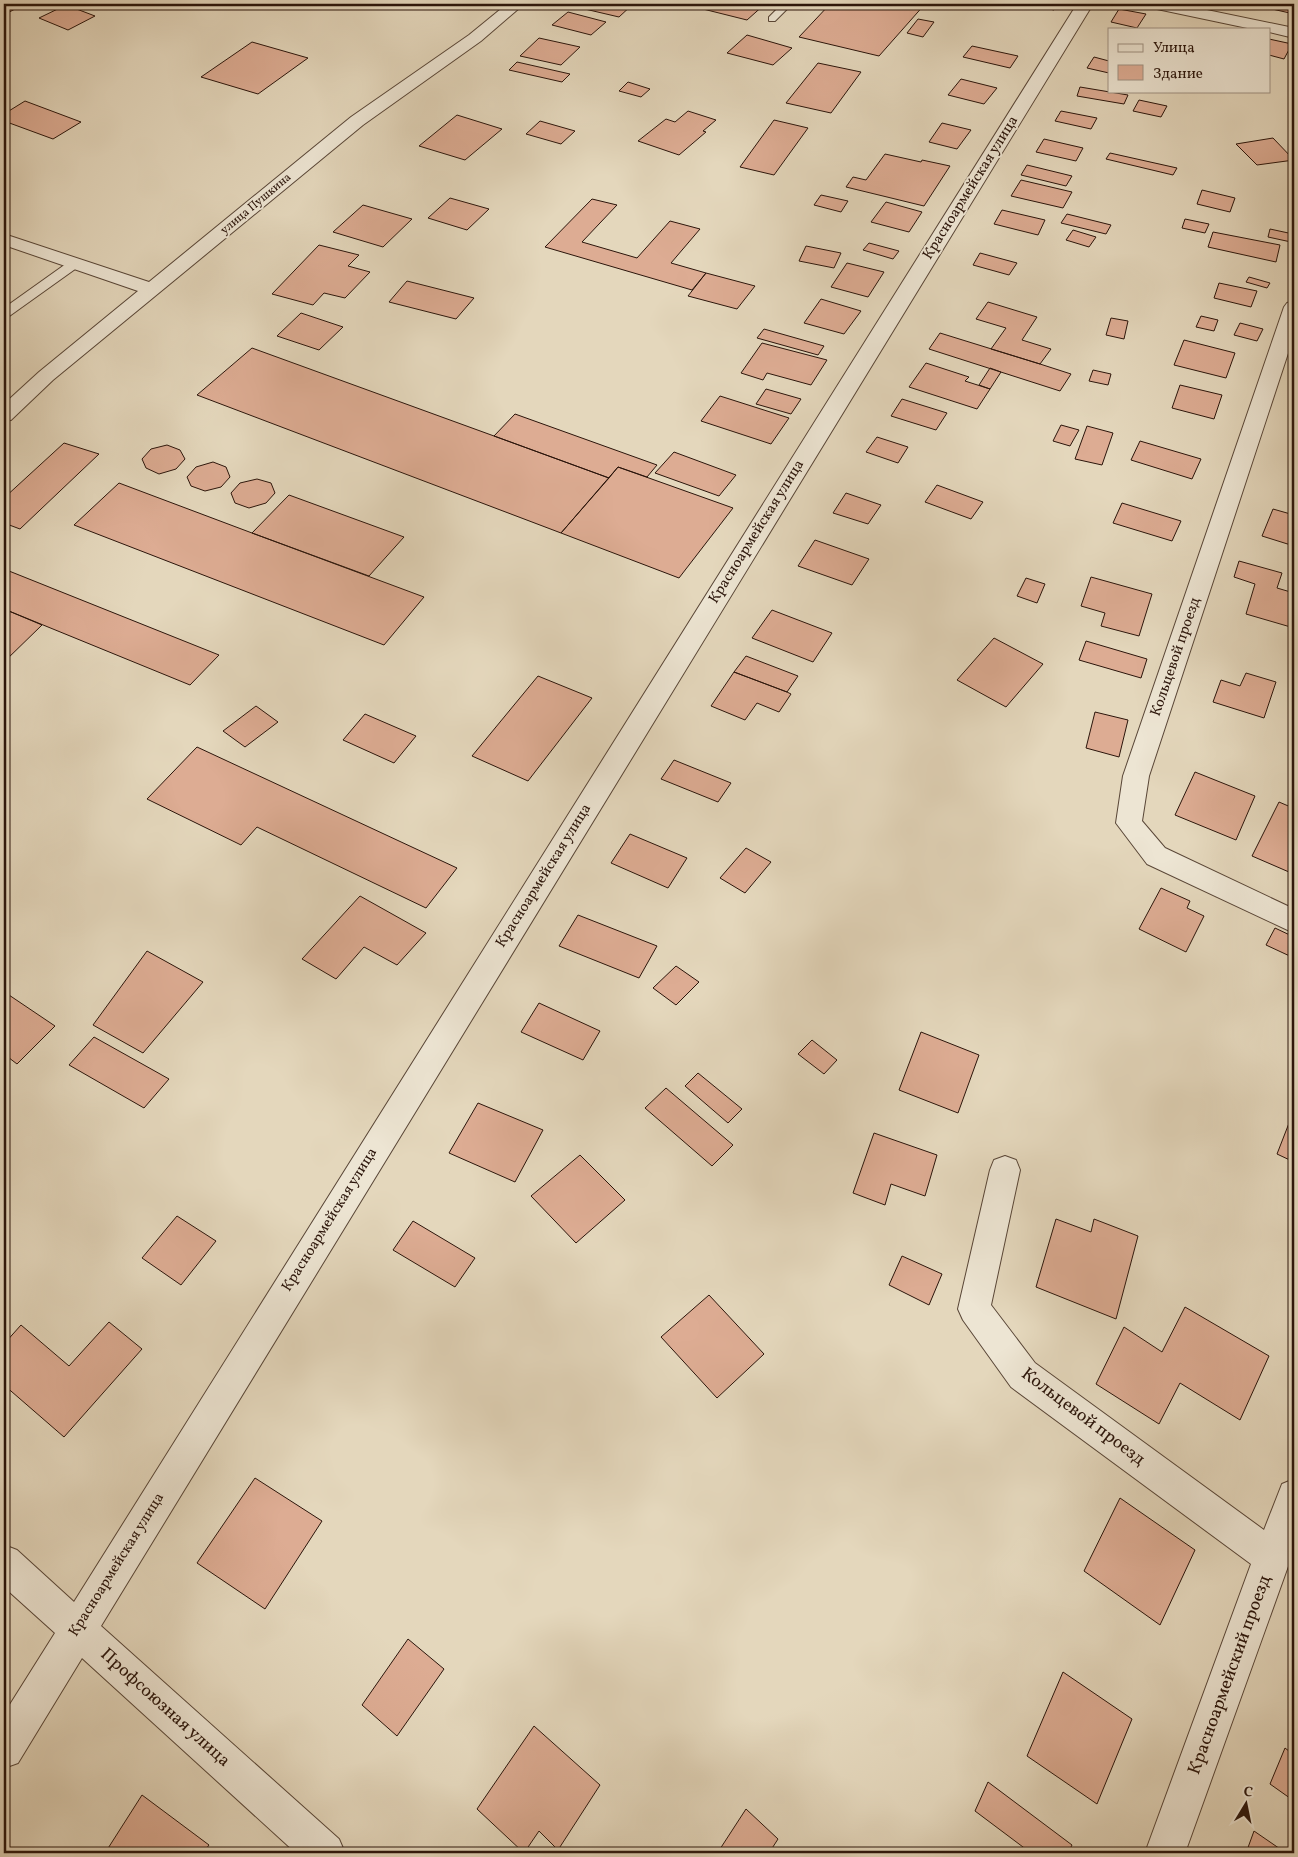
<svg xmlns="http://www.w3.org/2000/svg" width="1298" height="1857" viewBox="0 0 1298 1857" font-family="Vollkorn,serif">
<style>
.building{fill:#ddac93;stroke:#2b150b}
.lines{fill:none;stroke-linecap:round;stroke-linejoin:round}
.service-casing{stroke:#594637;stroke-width:2}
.minor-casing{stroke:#594637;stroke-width:2}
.service{fill:#ede5d3;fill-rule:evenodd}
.minor{fill:#ede5d3;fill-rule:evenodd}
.labels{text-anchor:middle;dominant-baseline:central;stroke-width:4;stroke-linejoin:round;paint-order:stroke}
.far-street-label{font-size:12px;fill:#2b150b;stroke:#ede5d3}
.street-label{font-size:15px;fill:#2b150b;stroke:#ede5d3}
.near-street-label{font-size:18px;fill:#2b150b;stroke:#ede5d3}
</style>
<rect width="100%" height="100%" fill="#e4d7bc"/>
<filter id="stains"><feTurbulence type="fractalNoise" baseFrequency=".004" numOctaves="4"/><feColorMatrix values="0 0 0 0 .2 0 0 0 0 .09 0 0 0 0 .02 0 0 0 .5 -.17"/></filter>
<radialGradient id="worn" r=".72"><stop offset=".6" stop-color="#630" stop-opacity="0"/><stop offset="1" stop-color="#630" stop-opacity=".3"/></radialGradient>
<path class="building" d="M4 4H24L4 15Z
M574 4H633L619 17 572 6Z
M683 4H765L747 20Z
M830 4H925L879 56 799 37Z
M1027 4H1058L1054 10Z
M1261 4H1294V14L1259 6Z
M66 5 95 16 68 30 39 18Z
M1119 9 1146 14 1137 28 1111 22Z
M568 12 606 22 591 35 552 25Z
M918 19 934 22 923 37 907 33Z
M747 35 792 48 773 65 727 53Z
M539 38 580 47 561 65 520 56Z
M1269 39 1292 44 1284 59 1269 55Z
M252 42 308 58 258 94 201 77Z
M972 46 1018 56 1010 68 963 57Z
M1094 57 1109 61V73L1087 68Z
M517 62 570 74 562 82 509 70Z
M818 63 861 72 831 113 786 103Z
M961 79 997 88 984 104 948 95Z
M628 82 650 89 641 97 619 91Z
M1080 87 1128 95 1124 104 1077 96Z
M1139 100 1167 106 1161 117 1133 111Z
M25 101 81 122 53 139 4 121V114Z
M688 111 716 120 703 131 706 132 679 155 638 141 666 119 675 122Z
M1061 111 1097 118 1091 129 1055 121Z
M457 115 502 129 465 160 419 146Z
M774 120 808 128 774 175 740 167Z
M540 121 575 131 561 144 526 134Z
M942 123 971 130 957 149 929 142Z
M1273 138 1294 160 1257 165 1236 144Z
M1044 139 1083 148 1076 161 1036 152Z
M1110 153 1177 168 1173 175 1106 159Z
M885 154 921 162 922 160 950 166 924 206 846 187 853 177 866 180Z
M1027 165 1072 176 1066 186 1021 175Z
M1021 180 1072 192 1063 208 1011 196Z
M1202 190 1235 198 1230 212 1197 204Z
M821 195 848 201 841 212 814 205Z
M450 198 489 209 467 230 428 218Z
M592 199 617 205 582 242 637 258 670 221 700 229 671 263 706 273 692 290 545 247Z
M886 202 922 212 909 232 871 222Z
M363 205 412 219 383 247 333 232Z
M1002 210 1045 220 1038 235 994 224Z
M1067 214 1111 225 1106 234 1061 223Z
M1185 219 1209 224 1205 233 1182 228Z
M1270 229 1293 234 1291 242 1268 237Z
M1073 230 1096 237 1089 247 1066 240Z
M1213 232 1280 245 1276 262 1208 247Z
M869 243 899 251 893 259 863 250Z
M319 245 359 255 348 266 370 272 345 298 324 293 313 305 272 294Z
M806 246 841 253 834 268 799 261Z
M980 253 1017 263 1009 275 973 265Z
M847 263 884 272 868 297 831 287Z
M706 273 755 286 737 309 688 296Z
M1249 277 1270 283 1267 288 1246 282Z
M407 281 474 298 456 319 389 302Z
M1219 283 1257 291 1251 307 1214 298Z
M821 299 861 311 844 334 804 323Z
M988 302 1037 317 1022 340 1051 349 1040 364 991 349 1006 328 976 319Z
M301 313 343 327 319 350 277 336Z
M1201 316 1218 320 1214 331 1196 327Z
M1111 318 1128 321 1124 339 1106 335Z
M1240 323 1263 329 1257 341 1234 335Z
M764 329 824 346 818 355 757 338Z
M940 333 1040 364 1071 374 1060 391 929 349Z
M1184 340 1235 353 1226 378 1174 365Z
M762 343 827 360 811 385 767 373 763 380 741 373Z
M252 348 494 436 609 478 561 533 197 395Z
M926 363 969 377 965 381 990 389 977 409 909 387Z
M990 368 1001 372 990 389 979 385Z
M1093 370 1111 374 1108 385 1089 381Z
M1180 385 1222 395 1214 419 1172 408Z
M766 389 801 399 791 414 756 404Z
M720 396 789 418 771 444 701 421Z
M902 399 947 413 936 430 891 416Z
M515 414 657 465 647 477 618 467 609 478 494 436Z
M1061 425 1079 430 1070 446 1053 441Z
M1087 426 1113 433 1102 465 1075 459Z
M877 437 908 447 898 463 866 452Z
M1140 441 1201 459 1192 479 1131 460Z
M64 443 99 454 20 529 4 523V498Z
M167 445 180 450 185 459 176 469 159 474 146 468 142 459 151 449Z
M674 452 736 475 719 496 655 473Z
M213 462 226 467 230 477 221 487 205 491 191 486 187 477 196 467Z
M618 467 733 508 679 578 561 533Z
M257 479 271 483 275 493 266 503 249 508 235 503 231 493 240 483Z
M119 483 252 533 424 597 384 645 74 525Z
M937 485 983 502 971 519 925 502Z
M846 493 881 505 868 524 833 513Z
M289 495 404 537 369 576 252 533Z
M1122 503 1181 521 1172 541 1113 523Z
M1273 509 1294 515V546L1262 536Z
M815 540 869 559 852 585 798 566Z
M1239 561 1282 573 1277 588 1294 593V628L1246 614 1255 584 1234 577Z
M4 569 219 655 190 685 4 609Z
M1091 577 1152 594 1139 636 1101 626 1105 613 1081 606Z
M1026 578 1045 584 1037 603 1017 596Z
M4 609 42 625 4 662Z
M772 610 832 633 813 662 752 638Z
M994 638 1043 664 1006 707 957 680Z
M1086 641 1147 659 1141 678 1079 660Z
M746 656 798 676 787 692 734 672Z
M734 672 787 692 791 694 779 712 757 703 745 720 711 706Z
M1246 673 1276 682 1264 718 1213 702 1221 680 1240 686Z
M538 676 592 698 528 781 472 756Z
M256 706 278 722 245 747 223 731Z
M1095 712 1128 720 1119 757 1086 748Z
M365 714 416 736 394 763 343 740Z
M197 747 457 868 426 908 257 827 241 845 147 799Z
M674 760 731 783 718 802 661 779Z
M1195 772 1255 796 1236 840 1175 815Z
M1279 802 1293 808 1294 806V862L1289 872 1252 856Z
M630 834 687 858 668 888 611 863Z
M746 848 771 862 745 893 720 878Z
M1161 888 1190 901 1187 908 1204 916 1186 952 1139 929Z
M360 896 426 933 397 965 364 947 336 979 302 959Z
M578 915 657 946 639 978 559 946Z
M1275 928 1294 937V958L1266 945Z
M147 951 203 982 143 1053 93 1025Z
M676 966 699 982 676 1005 653 988Z
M6 993 55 1026 17 1064 4 1054V995Z
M539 1003 600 1031 583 1060 521 1032Z
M921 1032 979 1055 958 1113 899 1090Z
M94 1037 169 1079 144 1108 69 1065Z
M812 1040 837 1060 824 1074 798 1054Z
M698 1073 742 1109 728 1123 685 1086Z
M666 1088 733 1145 712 1166 645 1108Z
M478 1103 543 1130 515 1182 449 1153Z
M1291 1118 1294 1120V1162L1277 1154Z
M874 1133 937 1155 925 1196 891 1184 885 1205 853 1193Z
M580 1155 625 1200 576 1243 531 1196Z
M177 1216 216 1241 181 1285 142 1258Z
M1056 1219 1091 1232 1094 1219 1138 1236 1116 1319 1036 1287Z
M413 1221 475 1258 455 1287 393 1250Z
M902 1256 942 1274 929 1305 889 1285Z
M709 1295 764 1354 717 1398 661 1337Z
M1185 1307 1269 1356 1240 1420 1180 1383 1159 1424 1096 1384 1124 1327 1162 1352Z
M109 1322 142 1349 64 1437 4 1385V1344L21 1325 69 1366Z
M255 1478 322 1521 265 1609 197 1563Z
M1120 1498 1195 1550 1160 1625 1084 1571Z
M408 1639 444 1669 397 1736 362 1705Z
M1063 1672 1132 1719 1097 1804 1027 1756Z
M534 1726 600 1785 558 1850 539 1831 524 1853 477 1809Z
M1285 1748 1294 1755V1801L1270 1784Z
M988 1782 1072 1845 1068 1853H1031L975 1811Z
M142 1795 209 1845 203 1853H105Z
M746 1809 778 1839 769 1853H724L720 1849Z
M1254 1831 1286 1853H1246Z"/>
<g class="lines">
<g class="service-casing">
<path id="service" d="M782 4H792L775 21H769V17Z
M74 260 80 264 78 267 8 317 4 318V308L70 261Z"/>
</g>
<g class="minor-casing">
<path id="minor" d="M507 4H524L481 41 363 125 53 380 11 420 4 421V404L39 372 138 291 4 245V234L149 282 351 117 469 35Z
M1077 4H1093L101 1626 339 1839 345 1853H296L82 1658 18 1763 4 1768V1714L55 1633 4 1587V1545L17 1550 74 1602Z
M1149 4H1178L1294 28V38L1269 32V29H1252L1157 9 1152 7Z
M1294 301V335L1149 776 1142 821 1165 848 1294 909V933L1147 864 1116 823 1123 776 1284 307 1287 303Z
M1005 1156 1016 1160 1020 1170 991 1305 1035 1363 1264 1530 1282 1484 1294 1479V1545L1291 1558 1185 1853H1145L1251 1564 1011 1387 963 1320 958 1309 990 1170 994 1160Z"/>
</g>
<use href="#service" class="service"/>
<use href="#minor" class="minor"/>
</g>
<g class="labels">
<g class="far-street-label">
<text transform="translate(256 204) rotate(-40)">улица Пушкина</text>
</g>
<g class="street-label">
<text transform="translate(971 188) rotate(-58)">Красноармейская улица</text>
<text transform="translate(757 532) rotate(-58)">Красноармейская улица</text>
<text transform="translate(1176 657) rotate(-71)">Кольцевой проезд</text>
<text transform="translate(544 876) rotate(-58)">Красноармейская улица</text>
<text transform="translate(330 1220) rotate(-58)">Красноармейская улица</text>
<text transform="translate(117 1565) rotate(-58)">Красноармейская улица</text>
</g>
<g class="near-street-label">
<text transform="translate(1083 1417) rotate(37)">Кольцевой проезд</text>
<text transform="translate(1230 1675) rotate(-70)">Красноармейский проезд</text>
<text transform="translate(165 1708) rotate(42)">Профсоюзная улица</text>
</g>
</g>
<rect width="1298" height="1857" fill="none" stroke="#e4d7bc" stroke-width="20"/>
<rect x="5" y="5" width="1288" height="1847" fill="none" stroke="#2b150b" stroke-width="2.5"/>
<rect x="10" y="10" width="1278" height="1837" fill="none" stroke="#2b150b"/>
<rect x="1108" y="28" width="162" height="65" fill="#ede5d3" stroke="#9f9283"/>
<rect x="1118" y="44" width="25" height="8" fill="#ede5d3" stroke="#9f9283"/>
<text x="1153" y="52" font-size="15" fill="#2b150b">Улица</text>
<rect x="1118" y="65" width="25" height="15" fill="#ddac93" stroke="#9f9283"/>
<text x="1153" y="78" font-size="15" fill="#2b150b">Здание</text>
<g transform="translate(1246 1804) rotate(10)" stroke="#ede5d3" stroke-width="4" paint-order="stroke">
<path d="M0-4L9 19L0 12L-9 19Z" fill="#2b150b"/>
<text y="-8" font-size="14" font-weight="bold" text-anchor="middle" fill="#2b150b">С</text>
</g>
<rect width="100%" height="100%" filter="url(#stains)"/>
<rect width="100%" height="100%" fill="url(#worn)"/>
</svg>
